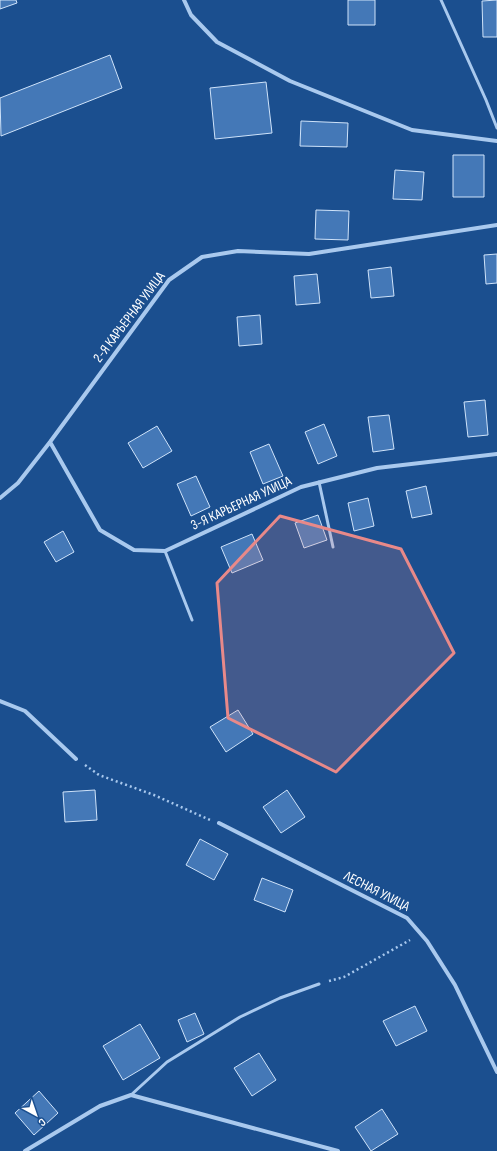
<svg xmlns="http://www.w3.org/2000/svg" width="497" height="1151" viewBox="0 0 497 1151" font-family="'Sofia Sans Condensed',sans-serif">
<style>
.building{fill:#4478b7;stroke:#cfe3fa}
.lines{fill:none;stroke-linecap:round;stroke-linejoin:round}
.path{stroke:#a9c9ee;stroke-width:2.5;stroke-dasharray:2 3;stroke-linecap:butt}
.service{stroke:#a9c9ee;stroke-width:3}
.minor{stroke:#a9c9ee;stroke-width:4}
.marked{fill:#e88989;fill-opacity:0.2;stroke:#e88989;stroke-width:3;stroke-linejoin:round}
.labels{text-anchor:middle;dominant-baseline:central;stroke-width:3;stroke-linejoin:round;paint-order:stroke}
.street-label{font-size:14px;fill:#fff;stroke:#1b4f8f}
</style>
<rect width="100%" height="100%" fill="#1b4f8f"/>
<path class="building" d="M0 0H16L17 3 0 9Z
M348 0H375V25H348Z
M497 0V37H483L482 1Z
M110 55 122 88 1 136 0 98Z
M266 82 272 133 215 139 210 88Z
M301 121 348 123 347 147 300 146Z
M453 155H484V197H453Z
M395 170 424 172 422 200 393 199Z
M316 210 349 211 348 240 315 239Z
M497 254V283L486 284 484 255Z
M391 267 394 296 371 298 368 270Z
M317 274 320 303 296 305 294 276Z
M260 315 262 344 239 346 237 317Z
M485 400 488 435 468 437 464 402Z
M389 415 394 449 373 452 368 417Z
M324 424 337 456 318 464 305 432Z
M157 426 172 451 143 468 128 443Z
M269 444 283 476 263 484 250 452Z
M196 476 210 507 191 516 177 484Z
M426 486 432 514 412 518 406 491Z
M368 498 374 526 354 531 348 503Z
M318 515 327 540 304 548 295 523Z
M63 531 74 552 56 562 44 542Z
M252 534 263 560 232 573 221 547Z
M238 710 253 734 226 752 210 727Z
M95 790 97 820 65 822 63 792Z
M287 790 305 817 281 833 263 807Z
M200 839 228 854 214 880 186 865Z
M262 878 293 890 285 912 254 900Z
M415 1006 427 1031 396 1046 383 1021Z
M195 1013 204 1034 187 1042 178 1020Z
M140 1024 160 1058 123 1080 103 1046Z
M259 1053 276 1080 252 1096 234 1068Z
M39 1091 58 1113 34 1135 15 1113Z
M382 1109 398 1134 371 1151 355 1127Z"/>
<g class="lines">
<path class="path" d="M85 765 99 775 154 795 210 820
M329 981 344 977 410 940"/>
<path class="service" d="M441 0 486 100 497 128
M319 482 333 547
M165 551 192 620
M131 1095 167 1062 240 1017 280 998 319 984"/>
<path class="minor" d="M184 0 191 15 217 42 290 81 412 130 497 141
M50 442 100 530 134 550 165 551 301 487 377 468 497 454
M0 498 18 483 50 442 169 280 202 257 238 251 309 254 497 225
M0 701 25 711 76 759
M219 823 407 918 427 941 455 985 497 1072
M25 1151 100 1106 131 1095 338 1151"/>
</g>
<path class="marked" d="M280 516 401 549 454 653 336 772 228 718 217 583Z"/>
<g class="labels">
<g class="street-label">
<text transform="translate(129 317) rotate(-53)">2-Я КАРЬЕРНАЯ УЛИЦА</text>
<text transform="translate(241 503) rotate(-25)">3-Я КАРЬЕРНАЯ УЛИЦА</text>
<text transform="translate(377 891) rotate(27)">ЛЕСНАЯ УЛИЦА</text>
</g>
</g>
<g transform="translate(36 1115) rotate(140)" stroke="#1b4f8f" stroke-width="3" paint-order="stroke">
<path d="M0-3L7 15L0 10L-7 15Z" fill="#ffffff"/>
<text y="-6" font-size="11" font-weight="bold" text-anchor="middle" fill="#ffffff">С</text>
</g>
</svg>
